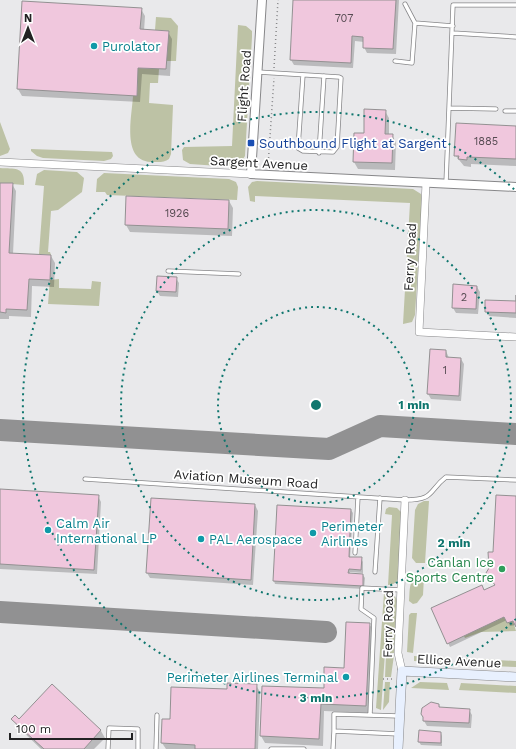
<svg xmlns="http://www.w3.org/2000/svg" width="516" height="749" viewBox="0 0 516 749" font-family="'Work Sans',sans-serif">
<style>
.green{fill:#bdc2a5}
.shadow{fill:#0003}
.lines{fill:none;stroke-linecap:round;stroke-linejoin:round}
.taxiway{stroke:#919192;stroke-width:22}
.building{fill:#f0c7dd;stroke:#939192}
.service-casing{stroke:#878789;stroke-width:5}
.minor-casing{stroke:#878789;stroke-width:8}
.tertiary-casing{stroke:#878789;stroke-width:10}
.secondary-casing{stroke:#878789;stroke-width:10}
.path{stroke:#88888a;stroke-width:1.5;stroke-dasharray:1 3;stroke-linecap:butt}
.service{stroke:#fff;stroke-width:3.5}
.minor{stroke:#fff;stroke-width:7}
.tertiary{stroke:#fff;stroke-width:8}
.secondary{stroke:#e8f0fe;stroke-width:9}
.ring{fill:none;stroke:#0f766e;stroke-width:2;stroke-dasharray:2 4}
.culture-dot{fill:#0f9aa8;stroke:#fff;stroke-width:1.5}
.transit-dot{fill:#1a4fb4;stroke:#fff;stroke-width:1.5}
.leisure-dot{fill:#2e9e5b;stroke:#fff;stroke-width:1.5}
.labels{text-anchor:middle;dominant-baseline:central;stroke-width:3.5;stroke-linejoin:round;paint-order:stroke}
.number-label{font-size:11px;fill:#564b52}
.culture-label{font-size:13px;fill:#0d838f;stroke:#fff;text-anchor:start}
.street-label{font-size:13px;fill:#222223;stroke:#fff}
.transit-label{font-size:13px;fill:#164399;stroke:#fff;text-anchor:start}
.leisure-label{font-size:13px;fill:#27864d;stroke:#fff;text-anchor:end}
.centre{fill:#0f766e;stroke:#fff;stroke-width:2}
.ring-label{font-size:12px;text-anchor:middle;font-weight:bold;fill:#0f766e;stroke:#fff;stroke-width:3.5;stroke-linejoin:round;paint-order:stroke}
</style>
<rect width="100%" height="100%" fill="#e9e9eb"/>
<path class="green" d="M156 17 171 18 178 26 176 61H167V31L155 30Z
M238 25 246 26 252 31V37L245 156 240 164 233 167 190 164 183 160 182 150 184 147 232 146Z
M138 68 159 69 158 83H150L149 103 173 105 171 154 169 159C164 163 158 162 151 162 121 161 132 116 133 96L137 95Z
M0 122 10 149 8 153 0 156Z
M31 149 112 152 113 156 111 159 104 161 43 158 37 156 31 151Z
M0 168C15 169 25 166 24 185L0 183Z
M44 170 77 172 84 178 82 192 58 210 51 211 48 252H50L51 255 39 254 44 186 35 185 37 174Z
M104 173 229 179 236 182 238 187 237 200 107 195 105 192H96L97 179Z
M257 181 413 189 421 194 422 199 415 315 412 322 403 324 410 203 255 196V202L250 201 248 187 252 182Z
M59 279V288L91 289 92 281 101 282 99 306 48 304 50 280Z
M424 501H429L425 563H416L412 558 415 510 418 504Z
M389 507 397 508 402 513 399 577C397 582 394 585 388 585L392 515 385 514 386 509Z
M419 575 424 577 423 595 417 603 413 604 409 601C410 591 408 580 419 575Z
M384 593 395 596 397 601 394 653H385L381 710 376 708Z
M411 613H417L413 653 407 652 409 615Z
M504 617 513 621 516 631 481 632 465 638 464 636Z
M386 655H394L391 677H385Z
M414 656 450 658V663L414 661Z
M460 658 516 661V667L464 665Z
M385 682H390L389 702 383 710Z
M420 682 447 683 449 690 411 688Z
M461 683 516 686V693L459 690Z"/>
<path class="shadow" d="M294 0H399L396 54 367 53 364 47V42L355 41 353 68 294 65 291 60Z
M141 9 145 16 144 31 168 32 172 39 170 76 142 74 140 102 22 96 18 89Z
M385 111 389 118V135H392L396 142 395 170 358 169 354 162 365 134Z
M516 127V166L471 164V167L464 166 455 155Z
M0 184H12L16 191 13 254 51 256 55 263 54 287 32 286 31 317 9 316V319H0Z
M229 201 233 208 232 236 130 232 126 225Z
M176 278 179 283 178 297 160 296 157 291Z
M477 287 480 292 478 314 456 313 453 308Z
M516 302V318L489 316 486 311Z
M446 351 449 358 461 359 464 364 461 401 431 399 428 394Z
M0 490 98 496 101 502 97 574 0 569Z
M516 497V625L510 626 507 620 450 647 432 609 496 586 494 553Z
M255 505 258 511 253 585 150 578 147 573Z
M351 510 353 513 350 558H361L363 562V573L350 572V574L363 575 365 578 364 589 275 584 274 581Z
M369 624 374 631 370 713 324 711 323 746 265 743 261 736 263 687 324 689 345 669Z
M52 685 101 731 105 738 94 749H41L17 726 13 719 19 720Z
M256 685 260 692 258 749H166L162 743 163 720H171L228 690Z
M439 705 440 708 469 710 472 715 471 728 427 726 424 721Z
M441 733 442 736V746L421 745 419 742Z"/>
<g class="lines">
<path class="taxiway" d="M0 430 329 449 380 426 516 434
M0 612 326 632"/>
</g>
<path class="building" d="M293 0H396L393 49 363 48V37L352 36 351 63 290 60Z
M22 1 142 8 140 29 169 31 166 69 138 68 137 96 17 89Z
M364 109 386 110 385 134H393L392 163 353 162 354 133H364Z
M456 123 516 126V159L467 157V160L458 159 459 156H454Z
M0 183H13L9 253 51 255 50 280 29 279 27 310 6 309V313L0 312Z
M126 196 229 200 228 229 125 225Z
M157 276 177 277 176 292 156 291Z
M453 284 477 286 476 309 452 308Z
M516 295V313L485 312V300L516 301Z
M430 349 446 350V357L461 358 459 396 427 394Z
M0 489 99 495 94 570 0 564Z
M496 495 516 496V627L513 621 507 623 504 617 447 644 431 608 482 585 484 590 495 585 486 573 489 568 488 552H493Z
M151 498 255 504 251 580 146 573Z
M277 505 351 509 349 557H362L361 570 349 569 348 573 363 574V586L273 581Z
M346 622 370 623 366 706 321 704 319 739 260 736 262 686 324 688V667L344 668Z
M227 683 257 684 255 749H195V745L161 743 162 719H170L171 687 227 689Z
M52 684 101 730 84 749H44L11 719 15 715 19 719Z
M431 702 439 704V707L470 709 469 723 423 721V717L421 714 422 708Z
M419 730 441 732V743L418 742Z"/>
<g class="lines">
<g class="service-casing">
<path id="service" d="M415 23 453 26
M453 33 516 37
M395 61 412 63 415 23 405 4
M258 72 339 77 341 78 337 147 333 152 303 151 298 148 303 75
M449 108 496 109
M505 111H516
M319 153 324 76
M446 183 453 5H516
M168 271 239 274
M85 479 405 500C435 500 428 491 446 477L516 480
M355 553 358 497
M375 572 380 498
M370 715 374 618 361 609 362 588 401 590
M334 731V714L399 716
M108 749 109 728 138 729V749
M156 749 157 715
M271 749H304
M333 749 334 731 399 734"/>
</g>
<g class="minor-casing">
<path id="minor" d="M0 162 251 174
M426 183 419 332 516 337
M402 671 398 653 405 500"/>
</g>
<g class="tertiary-casing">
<path id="tertiary" d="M262 0 251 174 516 187"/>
</g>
<g class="secondary-casing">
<path id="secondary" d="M398 749 402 671 516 677"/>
</g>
<path class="path" d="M274 68 278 0
M268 166 274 78
M383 679H393"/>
<use href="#service" class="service"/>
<use href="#minor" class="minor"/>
<use href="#tertiary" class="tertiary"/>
<use href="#secondary" class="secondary"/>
</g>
<g class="ring">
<circle cx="316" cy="405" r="98"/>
<circle cx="316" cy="405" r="195"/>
<path d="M516 619A293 293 0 1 1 516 191"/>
</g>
<g class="culture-dot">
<circle cx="94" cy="46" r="4"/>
<circle cx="48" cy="530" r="4"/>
<circle cx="313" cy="533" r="4"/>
<circle cx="201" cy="539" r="4"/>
<circle cx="346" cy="677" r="4"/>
</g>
<rect class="transit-dot" x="247" y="139" width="8" height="8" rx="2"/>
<circle class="leisure-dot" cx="502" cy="569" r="4"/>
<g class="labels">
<g class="number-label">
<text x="344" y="18">707</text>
<text x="486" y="141">1885</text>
<text x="177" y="213">1926</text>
<text x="464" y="297">2</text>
<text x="445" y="370">1</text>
</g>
<g class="culture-label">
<text x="102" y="46">Purolator</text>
<text x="56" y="523">Calm Air<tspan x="56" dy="15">International LP</tspan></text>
<text x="321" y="526">Perimeter<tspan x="321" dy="15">Airlines</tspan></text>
<text x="209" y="539">PAL Aerospace</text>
<text x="338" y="677" text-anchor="end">Perimeter Airlines Terminal</text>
</g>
<g class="street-label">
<text transform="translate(244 86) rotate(-86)">Flight Road</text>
<text transform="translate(259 163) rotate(3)">Sargent Avenue</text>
<text transform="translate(410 257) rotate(-87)">Ferry Road</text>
<text transform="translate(246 479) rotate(4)">Aviation Museum Road</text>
<text transform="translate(388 624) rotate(-89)">Ferry Road</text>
<text transform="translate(459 661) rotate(3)">Ellice Avenue</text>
</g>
<g class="transit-label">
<text x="259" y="143">Southbound Flight at Sargent</text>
</g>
<g class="leisure-label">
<text x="494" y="562">Canlan Ice<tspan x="494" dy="15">Sports Centre</tspan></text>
</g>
</g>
<circle cx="316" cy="405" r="6" class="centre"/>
<g class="ring-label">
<text x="414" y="409">1 min</text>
<text x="454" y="547">2 min</text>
<text x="316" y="702">3 min</text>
</g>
<g transform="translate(28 28)" stroke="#ffffff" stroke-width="3" paint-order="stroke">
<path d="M0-3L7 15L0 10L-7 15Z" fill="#222223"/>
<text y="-6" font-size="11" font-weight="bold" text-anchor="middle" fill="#222223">N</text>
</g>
<path d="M10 733v6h122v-6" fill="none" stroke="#222223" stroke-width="2"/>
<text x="16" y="733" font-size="12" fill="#222223" stroke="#ffffff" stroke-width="3" paint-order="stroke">100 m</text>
</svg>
